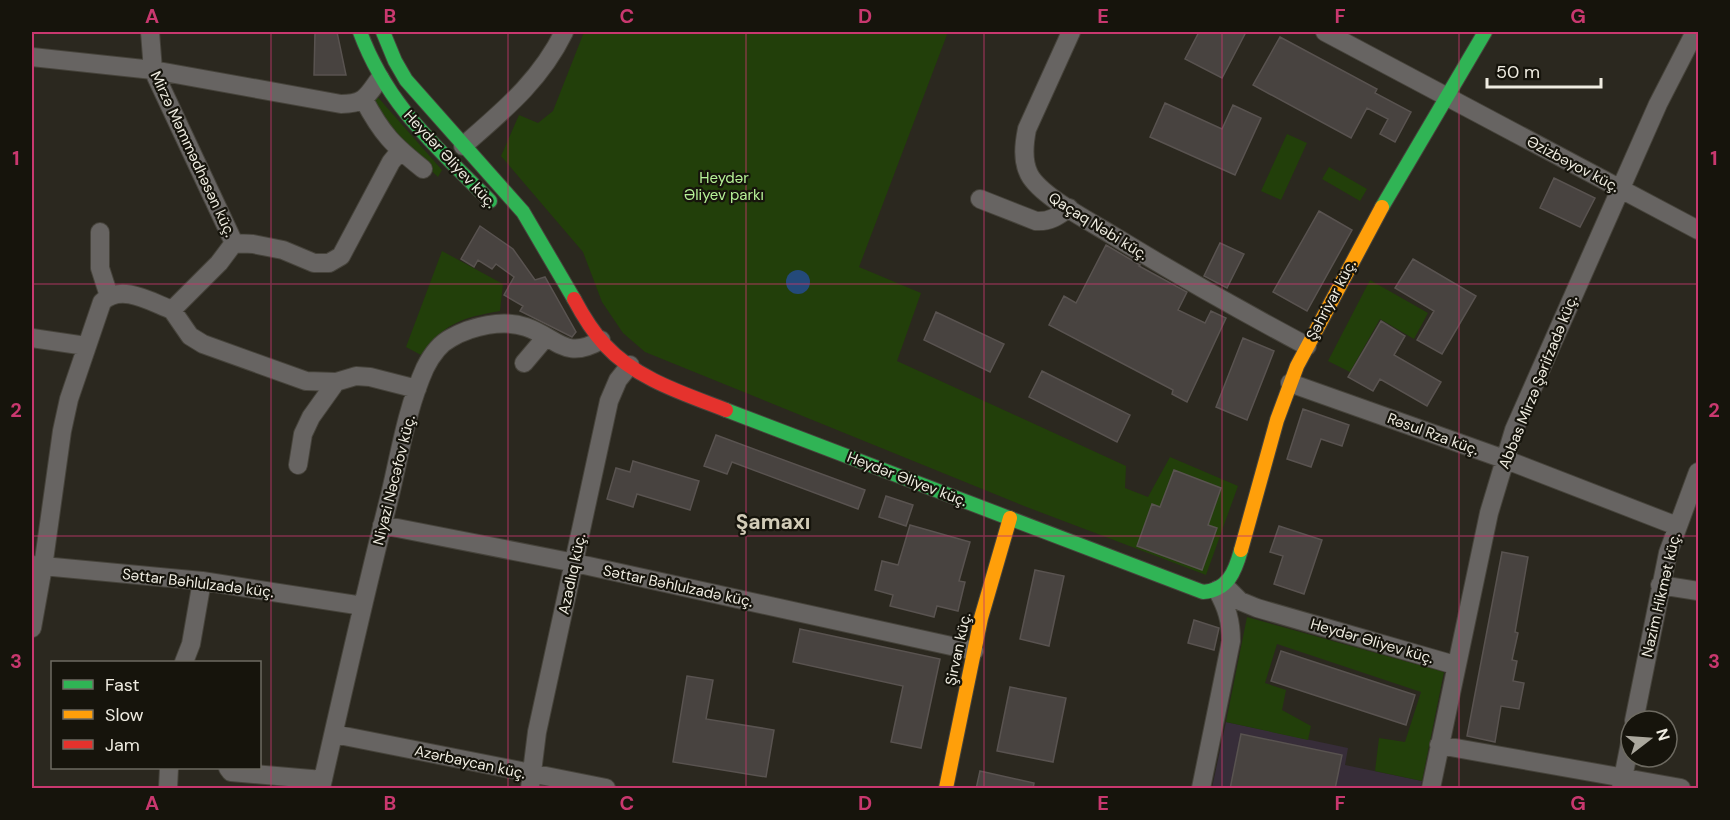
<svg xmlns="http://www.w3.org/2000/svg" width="1730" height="820" viewBox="0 0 1730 820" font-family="'DM Sans',sans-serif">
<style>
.education{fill:#372d39}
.green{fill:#223f0a}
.water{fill:#244a7a}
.building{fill:#484340;stroke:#595350;stroke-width:1.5}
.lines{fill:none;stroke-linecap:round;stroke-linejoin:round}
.street-casing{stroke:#46433b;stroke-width:20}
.fast-casing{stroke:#46433b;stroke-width:16}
.slow-casing{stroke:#46433b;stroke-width:16}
.jam-casing{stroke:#46433b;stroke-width:16}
.street{stroke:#676462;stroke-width:18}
.fast{stroke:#30b455;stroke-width:14}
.slow{stroke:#ff9f0a;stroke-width:14}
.jam{stroke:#e5322d;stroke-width:14}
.grid{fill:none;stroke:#c9386f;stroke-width:1.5;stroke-opacity:0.55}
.labels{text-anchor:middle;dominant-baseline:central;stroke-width:4.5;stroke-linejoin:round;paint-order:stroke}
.street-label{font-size:15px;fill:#efece1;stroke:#16140c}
.park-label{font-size:15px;fill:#b7f298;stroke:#16140c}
.district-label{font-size:21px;font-weight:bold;fill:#d2ccb8;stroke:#16140c}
.neatline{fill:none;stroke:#c9386f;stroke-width:2}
.grid-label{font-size:20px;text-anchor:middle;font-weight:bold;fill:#c9386f}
</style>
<rect width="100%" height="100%" fill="#2b281f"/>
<path class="education" d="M1226 722 1348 748 1345 765 1422 781 1420 788H1212Z"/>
<path class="green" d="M584 32H948L859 267 921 293 897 361 1126 466 1125 488 1148 497 1170 457 1238 486 1206 575 1024 506 645 352 623 333 602 302 583 252 501 156 519 115 538 123 553 111Z
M376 95 442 170 438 177 389 131 370 102Z
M1287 134 1307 143 1281 200 1261 191Z
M1329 167 1367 189 1360 201 1322 179Z
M442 251 503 284 500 311C461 318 445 323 421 355L406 347Z
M1370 280 1428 313 1414 339 1380 319 1350 372 1328 361Z
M1247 617 1444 672 1422 781 1375 771 1379 738 1405 742 1421 692 1277 644 1265 683 1286 690 1282 710 1311 726 1308 740 1226 722Z"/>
<path class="water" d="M786 282a12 12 0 1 1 24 0a12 12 0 1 1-24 0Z"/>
<path class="building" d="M315 32H337L346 75H314Z
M1199 32H1246L1222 78 1185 59Z
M1280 37 1377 89 1375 93 1411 112 1395 142 1380 134 1388 119 1367 108 1351 138 1253 85Z
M1165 103 1222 129 1233 105 1261 118 1235 175 1150 137Z
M1554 178 1595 198 1580 227 1540 208Z
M1319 211 1352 230 1307 311 1273 292Z
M480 226 513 249 535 280 545 277 576 332 572 337 520 311 523 306 504 295 514 277 496 264 492 269 478 260 474 267 461 259Z
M1220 243 1244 254 1227 288 1204 276Z
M1106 245 1140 265 1139 266 1187 292 1178 310 1205 323 1211 311 1226 318 1187 402 1172 394 1173 390 1049 325 1064 296 1076 303Z
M1413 259 1476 296 1442 354 1417 340 1434 311 1395 288Z
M936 312 1004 344 990 372 924 340Z
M1381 321 1405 336 1394 355 1441 382 1427 406 1380 379 1373 391 1348 377Z
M1243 338 1274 351 1247 420 1216 407Z
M1042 371 1130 415 1117 442 1029 397Z
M1303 409 1349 425 1342 446 1321 439 1311 467 1287 459Z
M716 435 865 490 858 509 732 462 727 474 704 466Z
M633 461 699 481 690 510 637 494 633 507 607 499 616 468 630 472Z
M1174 470 1221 488 1208 525 1217 528 1202 570 1137 546 1152 504 1160 507Z
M886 496 913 505 906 526 879 517Z
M910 525 970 542 959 581 965 582 958 611 937 606 934 617 890 606 893 595 875 590 882 561 898 565Z
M1279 526 1322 540 1304 594 1274 584 1283 556 1270 552Z
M1502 552 1528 557 1515 632 1518 633 1512 660 1517 661 1513 681 1524 683 1519 709 1501 706 1495 742 1467 736Z
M1035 570 1064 576 1049 646 1020 639Z
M1194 620 1219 628 1214 650 1188 643Z
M800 629 940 659 921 748 891 742 903 686 793 662Z
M1281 651 1415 695 1406 725 1271 681Z
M687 676 713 680 706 719 774 730 766 777 673 762Z
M1010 687 1066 698 1053 762 997 751Z
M1241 734 1342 755 1335 789H1230Z
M980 771 1034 783 1033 789H976Z"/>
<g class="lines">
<g class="street-casing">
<path id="street" d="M1071 32 1027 129C1024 144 1022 160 1029 174 1040 196 1091 222 1112 235 1176 274 1241 311 1307 346
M1325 32 1698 230
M32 57 153 70 341 104C365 104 367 96 380 78
M364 100C382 134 393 145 423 169
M463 146C504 110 540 81 564 32
M980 199 1036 221C1050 222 1058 216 1069 208
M100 232V268L109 296
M234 243 253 244 283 250 314 263H329L341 256 391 162 400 151
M172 310 190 336 203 344 306 381 336 382 356 376 370 377 417 389
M32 338 86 346
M524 363 546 337
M1290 383 1504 459 1677 526
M298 465 303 434 311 417 336 382
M382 525 575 563 974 651
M32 565 202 581 363 606
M1660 585 1698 591
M1225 586 1240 601 1257 608 1455 665
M32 628 43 567 62 431 69 399 102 302C121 283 151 302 172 310L219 263 234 243 153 70 150 32
M184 662 191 644 202 581
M1634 721 1668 553 1698 472
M334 734 606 788
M1439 745 1681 788
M228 768 231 772 323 780
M168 788 169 768
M321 788C343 691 365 593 390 495 400 453 407 408 425 368 431 356 439 344 451 338 472 326 503 319 526 327 558 338 565 361 601 340
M530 788 537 732 609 401 618 380 630 365
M1201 788 1231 641C1231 621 1227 608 1217 590
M1431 788 1489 513 1514 430 1658 104 1695 32
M1621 788 1631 738"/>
</g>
<g class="fast-casing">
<path id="fast" d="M360 32C388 107 436 146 490 201
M383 32 395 61 406 80 523 212 574 299
M1382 207 1485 32
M726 410 1203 592C1228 590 1235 572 1241 550"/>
</g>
<g class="slow-casing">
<path id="slow" d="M1241 550 1277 420 1297 366 1382 207
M946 788 981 618 1010 518"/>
</g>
<g class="jam-casing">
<path id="jam" d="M574 299C583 316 593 332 605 345 636 379 685 394 726 410"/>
</g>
<use href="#street" class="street"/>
<use href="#fast" class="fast"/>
<use href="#slow" class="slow"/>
<use href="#jam" class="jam"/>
</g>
<path class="grid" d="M271 32V788M508 32V788M746 32V788M984 32V788M1222 32V788M1459 32V788M32 284H1698M32 536H1698"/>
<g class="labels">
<g class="street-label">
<text transform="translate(193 154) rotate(65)">Mirzə Məmmədhəsən küç.</text>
<text transform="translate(450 159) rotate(47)">Heydər Əliyev küç.</text>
<text transform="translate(1573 164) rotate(28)">Əzizbəyov küç.</text>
<text transform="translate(1098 226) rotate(32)">Qaçaq Nəbi küç.</text>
<text transform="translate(1331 300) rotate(-62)">Şəhriyar küç.</text>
<text transform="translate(1538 382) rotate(-68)">Abbas Mirzə Şərifzadə küç.</text>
<text transform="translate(1433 434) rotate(20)">Rəsul Rza küç.</text>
<text transform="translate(907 479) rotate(21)">Heydər Əliyev küç.</text>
<text transform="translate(394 480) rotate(-76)">Niyazi Nəcəfov küç.</text>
<text transform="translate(572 574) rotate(-78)">Azadlıq küç.</text>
<text transform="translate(198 583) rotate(7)">Səttar Bəhlulzadə küç.</text>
<text transform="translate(678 586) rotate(12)">Səttar Bəhlulzadə küç.</text>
<text transform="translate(1661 595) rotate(-77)">Nazim Hikmət küç.</text>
<text transform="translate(1372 641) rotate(16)">Heydər Əliyev küç.</text>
<text transform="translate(958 649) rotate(-78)">Şirvan küç.</text>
<text transform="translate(470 762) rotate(12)">Azərbaycan küç.</text>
</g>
<g class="park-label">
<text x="724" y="178">Heydər<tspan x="724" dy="17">Əliyev parkı</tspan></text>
</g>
<g class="district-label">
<text x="773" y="522">Şamaxı</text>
</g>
</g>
<rect width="1730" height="820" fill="none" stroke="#16140c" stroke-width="66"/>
<rect x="51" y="661" width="210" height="108" fill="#16140c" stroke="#6d6a61" stroke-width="1.5"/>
<rect x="63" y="680" width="30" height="9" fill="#30b455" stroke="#6d6a61" stroke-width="1.5"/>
<text x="105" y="691" font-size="18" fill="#efece1">Fast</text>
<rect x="63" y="710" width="30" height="9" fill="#ff9f0a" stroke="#6d6a61" stroke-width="1.5"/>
<text x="105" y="721" font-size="18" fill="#efece1">Slow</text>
<rect x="63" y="740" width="30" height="9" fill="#e5322d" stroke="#6d6a61" stroke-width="1.5"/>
<text x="105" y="751" font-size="18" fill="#efece1">Jam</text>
<g transform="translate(1649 739) rotate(73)"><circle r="28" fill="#16140c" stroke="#6d6a61" stroke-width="1.5"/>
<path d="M0-4.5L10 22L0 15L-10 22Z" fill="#aaa79d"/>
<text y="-9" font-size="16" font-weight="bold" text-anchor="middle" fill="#efece1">N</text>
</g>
<path d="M1487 78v9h114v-9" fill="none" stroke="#efece1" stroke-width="3"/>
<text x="1496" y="78" font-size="18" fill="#efece1" stroke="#16140c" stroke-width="4.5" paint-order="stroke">50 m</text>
<rect x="33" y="33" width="1664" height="754" class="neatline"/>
<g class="grid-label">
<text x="152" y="23">A</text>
<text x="390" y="23">B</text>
<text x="627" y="23">C</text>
<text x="865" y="23">D</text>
<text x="1103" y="23">E</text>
<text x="1340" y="23">F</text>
<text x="1578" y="23">G</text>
<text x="16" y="165">1</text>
<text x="1714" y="165">1</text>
<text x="16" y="417">2</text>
<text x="1714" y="417">2</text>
<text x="16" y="668">3</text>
<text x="1714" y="668">3</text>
<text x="152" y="810">A</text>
<text x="390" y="810">B</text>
<text x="627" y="810">C</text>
<text x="865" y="810">D</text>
<text x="1103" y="810">E</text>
<text x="1340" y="810">F</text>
<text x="1578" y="810">G</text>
</g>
</svg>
